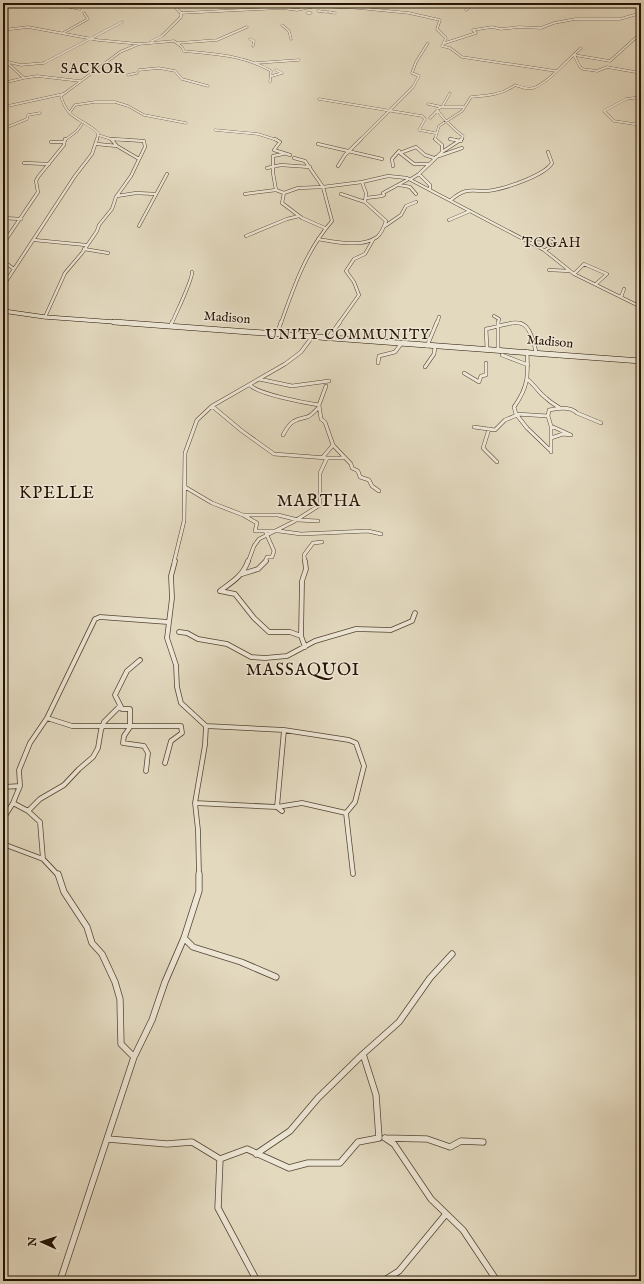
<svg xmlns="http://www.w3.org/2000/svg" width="644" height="1284" viewBox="0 0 644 1284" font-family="'IM FELL English',serif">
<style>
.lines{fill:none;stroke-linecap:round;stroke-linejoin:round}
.street-far4-casing{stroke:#544432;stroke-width:2.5}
.street-far3-casing{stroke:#544432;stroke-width:3.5}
.street-far2-casing{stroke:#544432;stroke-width:4}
.street-far1-casing{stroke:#544432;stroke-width:5.5}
.street-casing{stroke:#544432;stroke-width:7}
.secondary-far1-casing{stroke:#251303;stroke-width:4.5}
.secondary-casing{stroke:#251303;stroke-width:6}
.street-far4{stroke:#ede6d5;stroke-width:2}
.street-far3{stroke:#ede6d5;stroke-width:2.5}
.street-far2{stroke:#ede6d5;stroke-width:3}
.street-far1{stroke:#ede6d5;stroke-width:4}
.street{stroke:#ede6d5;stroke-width:5.5}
.secondary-far1{stroke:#ede6d5;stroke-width:3.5}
.secondary{stroke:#ede6d5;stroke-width:5}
.labels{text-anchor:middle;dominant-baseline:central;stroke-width:3;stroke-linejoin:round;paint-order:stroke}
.far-street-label{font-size:13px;fill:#251303;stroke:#ede6d5}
.far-neighbourhood-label{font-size:14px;letter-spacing:1px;fill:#251303;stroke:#ede6d5}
.neighbourhood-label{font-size:17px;letter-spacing:1px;fill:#251303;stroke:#ede6d5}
</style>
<rect width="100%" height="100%" fill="#e3d9bf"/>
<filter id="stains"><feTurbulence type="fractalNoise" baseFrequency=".005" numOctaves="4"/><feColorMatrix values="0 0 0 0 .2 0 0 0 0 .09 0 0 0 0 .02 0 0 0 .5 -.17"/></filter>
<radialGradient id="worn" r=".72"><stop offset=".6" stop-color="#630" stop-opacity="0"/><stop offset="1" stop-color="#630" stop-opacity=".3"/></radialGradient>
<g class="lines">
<g class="street-far4-casing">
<path id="street-far4" d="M49 3 80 9
M629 3 641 6
M511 6 516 3
M466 10 474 3
M318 11 327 12
M329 12 335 13
M181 13 282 8 297 10 316 6 358 8 409 13 440 20 437 29 446 38 442 46 450 48 462 57 556 71
M307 13H311
M282 25 289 31 291 39
M3 30 28 27 98 40 139 44 174 41 182 47 184 51C214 54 244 55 271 71L270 82
M63 33 88 19 84 13
M250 39 254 41 253 46
M152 41 162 36 181 17V13L176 8 177 3
M178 43 217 40 247 27
M445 43 476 33 473 30 492 27 501 29 519 27 541 28 554 23 575 19H620L641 13
M574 55 610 61 641 33
M574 55 580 67 583 69 597 71 607 67 641 73
M4 60 24 78 37 76 80 81
M4 61 21 65 44 63 122 22
M256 63 299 60
M139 70 159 68 175 71 182 79 208 86
M128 75 137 73
M272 76 282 73 276 70
M3 83 24 78
M641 97 626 99 604 111 614 121 641 125
M319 99 422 116 425 119 419 130 435 133
M428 104 442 107 450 93
M3 107 63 94
M70 112 75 105 95 102H115L128 106 144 115 186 123
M430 118 437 111
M3 129 27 119 28 115 40 113
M215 130 258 134 277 140
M98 135 111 139 129 140
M450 139 456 140
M65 140 77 131 82 124
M97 140 98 133C84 118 67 121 61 96L120 52 139 44
M360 140 413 87 419 76 412 73 416 62 428 43
M436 140 435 139 439 126 462 111 471 97C486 96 502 95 515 85 521 87 527 90 533 88 547 84 569 58 581 48
M461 140 463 136C456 131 440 116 437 109L442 107H463"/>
</g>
<g class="street-far3-casing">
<path id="street-far3" d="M111 139 117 146 139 159
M275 139 280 142 274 150 290 155
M450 139 461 141
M51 142H64
M97 144 117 146
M318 144 382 159
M442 152 462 139
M436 157 462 148
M294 158 305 161 323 187
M24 163 49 164
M428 164H414L400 153 416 147 425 155 434 158
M338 166 345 155 361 139
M393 166 392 159 399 151
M267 168 281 165 310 167
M419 174 442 152V145L435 139
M411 179 419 174 430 185V189
M400 185 410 187 416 194
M323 187 298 188 284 193 282 203 302 218 325 228
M276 190 273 173V156L283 154
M245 194 276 190 284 193
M341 194 365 202
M117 196 136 193 156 194
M366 198 382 196 384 195 383 193 407 180V178
M451 200C469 184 475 194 494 190 509 187 545 175 552 163L548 152
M3 218 21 219
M449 220 470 211
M139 226 167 174
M385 226 401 215 406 206 416 202
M246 236 287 219 299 216
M318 239C335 242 362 248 377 237 382 233 384 227 386 221L365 202 366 193 362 182 388 176 407 178 544 250 574 274 641 307
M34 240 86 245
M533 242 546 243 550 241 556 244 545 250
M3 244 38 192 36 181 38 177 64 145 65 139
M84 249 108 253
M3 261 14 269
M549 270 570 271
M574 274 584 264 607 274 596 284
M3 286 75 176 92 154 97 139
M621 297 624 289
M494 316 499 319 498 323
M45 317 65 273 82 253 97 231 99 225 112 209 116 197 131 176 145 147 144 141 112 139
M172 323C176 313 193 279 192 272
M281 323C294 286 306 251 332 221L323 187 362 182
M339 323 359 295 354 282 346 271 354 259 365 254 373 240
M437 323 439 317
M512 323H521"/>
</g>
<g class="street-far2-casing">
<path id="street-far2" d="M171 325 172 322
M277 334 281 322
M328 338 340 322
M427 346 437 322
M487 348 486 329C518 322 528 313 536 352
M498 349V322
M527 351C528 375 529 386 514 407L516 414 548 416 551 426V452
M502 355 528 365
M378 363 379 356 395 352 401 344
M425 367 434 354 435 347
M464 373 479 382 481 376 486 375V363
M259 379 292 386 329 381
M527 379C535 385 538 392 546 398 550 402 555 405 560 408
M250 385C257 394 306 403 319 405L326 386
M319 405 321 419 325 422 333 445 322 458
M212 406 242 431 274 454 327 458 320 473V505L293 522 259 539 254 546 248 562
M516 414 527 428 551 451
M548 416 549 410C558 408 570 406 577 413L601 423
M551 426 571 435 563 434 551 438
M474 427 495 430 505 420 517 415
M489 429 483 448 497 462
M283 435C290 422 293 420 307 417 311 416 316 410 319 407
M333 445 351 464 352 468 358 471 360 477 369 480 372 486 379 491
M327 458H343
M185 487 212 503 243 515 257 523 255 531H279L301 534 368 531 381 534
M244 515H278L298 520 318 521
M174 562 184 521 185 453 197 420 212 406 285 364 301 352 312 337
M265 562 267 557H272L274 551 266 533
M305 562 304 555 313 543 322 542"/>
</g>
<g class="street-far1-casing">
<path id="street-far1" d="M175 561 171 576 172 598 167 638 176 665 177 687 181 703 206 726 205 745 195 803 198 830 199 875
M242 574 258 569 266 561
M220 591C232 582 243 576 248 561
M220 591 235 594 254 618 269 632H290L301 636 305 647
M179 632 187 633 198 639 227 644 251 657 265 658 287 656 315 641 356 629 391 630 412 621 415 613
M301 636 302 581 306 569 305 561
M140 660 127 671 115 695 122 709H130V727L124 736 123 743 144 746 148 753 146 771
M47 718 72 726H181L182 733 171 741 165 763
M206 726 284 730 349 740 356 743 364 766 355 802 346 813
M3 787 20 786
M13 803 28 811 40 822 43 859
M195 803 277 807 302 803 346 813 353 874
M28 811 40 799 64 785 79 769 93 757 98 748 101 730 104 722 120 706
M282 811 277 807 284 730
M3 819 13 803 20 786 19 770 30 743 47 718 95 619 100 617 168 622
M3 844 43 859 58 875"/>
</g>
<g class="street-casing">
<path id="street" d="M58 874 64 892 87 927 92 943 102 954 115 982 120 999 121 1044 134 1057 60 1281
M184 938 193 947 241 962 276 977
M134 1057 152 1020 165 982 184 938 199 891V874
M385 1138 394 1144 431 1199 463 1230 497 1281
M385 1138 427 1139 450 1147 461 1141 483 1142
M108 1139 167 1144 192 1142 220 1159
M256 1154 290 1131 318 1098 363 1054
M257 1281 218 1208 220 1159 247 1149 289 1168 308 1163H340L358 1142 379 1138 376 1095 363 1054 399 1022 430 978 452 954
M383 1281 399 1271 446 1214"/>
</g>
<g class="secondary-far1-casing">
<path id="secondary-far1" d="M3 311 45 317 128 323"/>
</g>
<g class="secondary-casing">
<path id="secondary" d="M114 322 641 361"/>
</g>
<use href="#street-far4" class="street-far4"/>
<use href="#street-far3" class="street-far3"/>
<use href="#street-far2" class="street-far2"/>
<use href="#street-far1" class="street-far1"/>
<use href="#street" class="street"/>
<use href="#secondary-far1" class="secondary-far1"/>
<use href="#secondary" class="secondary"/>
</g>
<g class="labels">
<g class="far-street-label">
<text transform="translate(227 318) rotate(4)">Madison</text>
<text transform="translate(550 342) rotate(5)">Madison</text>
</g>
<g class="far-neighbourhood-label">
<text x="93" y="69">SACKOR</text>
<text x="552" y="243">TOGAH</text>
<text x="348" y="335">UNITY COMMUNITY</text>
</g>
<g class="neighbourhood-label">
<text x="57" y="493">KPELLE</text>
<text x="319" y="501">MARTHA</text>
<text x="303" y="670">MASSAQUOI</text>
</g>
</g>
<rect width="644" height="1284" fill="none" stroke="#e3d9bf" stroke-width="16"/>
<rect x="4" y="4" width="636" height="1276" fill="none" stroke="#251303" stroke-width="2"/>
<rect x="8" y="8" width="628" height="1268" fill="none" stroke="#251303"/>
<g transform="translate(42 1242) rotate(273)" stroke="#ede6d5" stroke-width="3" paint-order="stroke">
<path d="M0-3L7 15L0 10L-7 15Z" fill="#251303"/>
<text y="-6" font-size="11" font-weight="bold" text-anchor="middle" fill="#251303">N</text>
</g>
<rect width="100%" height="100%" filter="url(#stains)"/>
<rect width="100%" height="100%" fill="url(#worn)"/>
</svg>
